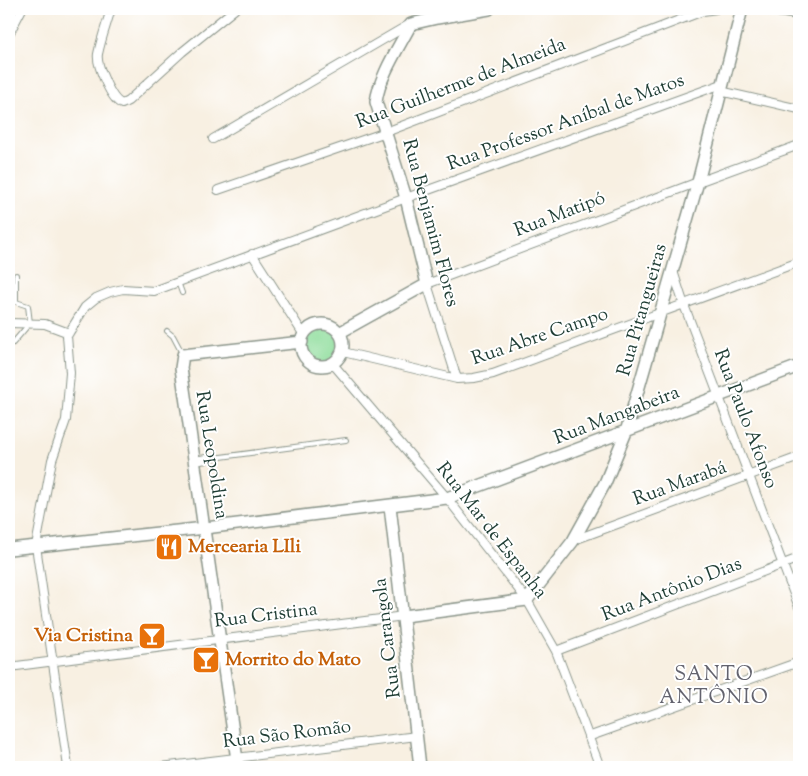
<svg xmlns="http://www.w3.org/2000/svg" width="808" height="776" viewBox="0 0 808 776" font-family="'Sorts Mill Goudy',serif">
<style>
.green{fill:#8edd9b;stroke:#568d68}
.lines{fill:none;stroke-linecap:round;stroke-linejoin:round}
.lane-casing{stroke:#8c968b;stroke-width:6}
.street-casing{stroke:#8c968b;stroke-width:10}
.secondary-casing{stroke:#8c968b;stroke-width:14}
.lane{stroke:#fff;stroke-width:4}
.street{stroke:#fff;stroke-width:8}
.secondary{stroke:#fff;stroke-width:11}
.labels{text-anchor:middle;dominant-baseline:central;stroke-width:4;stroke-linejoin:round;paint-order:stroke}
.street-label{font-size:19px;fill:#1f3d34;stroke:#fff}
.food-label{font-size:19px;font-weight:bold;fill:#c56008;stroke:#fff;text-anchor:start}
.neighbourhood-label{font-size:20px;letter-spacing:1px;fill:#63636e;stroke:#fff}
</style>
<rect width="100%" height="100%" fill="#fff"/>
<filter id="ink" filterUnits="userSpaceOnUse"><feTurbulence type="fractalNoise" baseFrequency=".02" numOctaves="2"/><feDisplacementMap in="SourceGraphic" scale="10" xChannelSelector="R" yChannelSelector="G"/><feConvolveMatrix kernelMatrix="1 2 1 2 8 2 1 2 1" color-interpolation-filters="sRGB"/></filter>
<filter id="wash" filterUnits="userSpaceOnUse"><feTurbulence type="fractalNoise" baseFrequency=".0096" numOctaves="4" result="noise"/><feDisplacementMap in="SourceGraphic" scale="20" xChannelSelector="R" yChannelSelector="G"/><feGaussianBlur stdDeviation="1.12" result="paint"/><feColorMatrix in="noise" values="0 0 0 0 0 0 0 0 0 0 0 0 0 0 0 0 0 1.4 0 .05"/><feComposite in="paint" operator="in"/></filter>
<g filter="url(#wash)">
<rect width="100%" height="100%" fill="#f8f0e2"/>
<path class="green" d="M303 345a19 19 0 1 1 38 0a19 19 0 1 1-38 0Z"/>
</g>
<g filter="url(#ink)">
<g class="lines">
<g class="lane-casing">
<path id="lane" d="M178 282 182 293
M167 331 173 336 182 353
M13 343 30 323 28 306 16 302V275
M206 459 346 440"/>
</g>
<g class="street-casing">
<path id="street" d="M111 9C107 23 101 39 98 54 96 64 111 100 122 104L128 101 182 52 235 9
M9 34 22 9
M720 91 799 109
M213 139 410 24
M218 190 386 132 703 11 716 9
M252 254 304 335
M673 271 684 305 799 607
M9 323 45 324 69 333
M343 352 457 379 474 378 493 374 799 262
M333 364 447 498 527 600 556 651 600 767
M457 379 427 284 698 182 799 145
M195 461 206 459
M574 540 799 457
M556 651 799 558
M9 667 404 616
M588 737 799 662
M68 767 36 546 52 460 66 420 70 373 67 336 85 307 96 298 110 292 123 289 154 291 406 198 722 84
M161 767 417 736"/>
</g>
<g class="secondary-casing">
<path id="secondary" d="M770 9 799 13
M301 345a21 21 0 1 1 42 0a21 21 0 1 1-42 0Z
M339 333 427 284 406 198 376 102C379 77 399 47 411 24L437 18 489 9
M390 506 420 767
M9 549 205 528 447 498 799 366
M404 616 527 600 573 541 605 483 626 432 698 182 742 9
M238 767 181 368 183 355 302 342"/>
</g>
<use href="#lane" class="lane"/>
<use href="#street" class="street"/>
<use href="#secondary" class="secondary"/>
</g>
</g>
<defs>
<g id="restaurant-square" transform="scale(1.4375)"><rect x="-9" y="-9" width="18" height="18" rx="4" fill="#e8710a" stroke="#fff"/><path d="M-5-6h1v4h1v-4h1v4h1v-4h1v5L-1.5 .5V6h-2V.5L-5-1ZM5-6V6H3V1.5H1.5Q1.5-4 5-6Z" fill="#fff"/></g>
<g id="bar-square" transform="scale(1.4375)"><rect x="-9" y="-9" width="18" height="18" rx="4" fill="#e8710a" stroke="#fff"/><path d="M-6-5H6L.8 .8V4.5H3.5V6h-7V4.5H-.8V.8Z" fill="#fff"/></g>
</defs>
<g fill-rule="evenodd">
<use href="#restaurant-square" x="169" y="547"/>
<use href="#bar-square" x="152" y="636"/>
<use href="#bar-square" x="206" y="660"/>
</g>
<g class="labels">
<g class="street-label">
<text transform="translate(461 84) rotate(-21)">Rua Guilherme de Almeida</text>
<text transform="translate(566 123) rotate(-20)">Rua Professor Aníbal de Matos</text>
<text transform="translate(560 215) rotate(-21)">Rua Matipó</text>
<text transform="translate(430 223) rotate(75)">Rua Benjamim Flores</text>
<text transform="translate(643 310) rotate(-74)">Rua Pitangueiras</text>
<text transform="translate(540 337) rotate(-19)">Rua Abre Campo</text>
<text transform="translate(617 416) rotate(-21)">Rua Mangabeira</text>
<text transform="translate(745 419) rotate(69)">Rua Paulo Afonso</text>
<text transform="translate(211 455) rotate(81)">Rua Leopoldina</text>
<text transform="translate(680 484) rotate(-20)">Rua Marabá</text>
<text transform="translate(491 531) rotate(52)">Rua Mar de Espanha</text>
<text transform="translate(672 590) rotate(-21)">Rua Antônio Dias</text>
<text transform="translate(266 616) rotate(-7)">Rua Cristina</text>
<text transform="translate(388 638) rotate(-97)">Rua Carangola</text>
<text transform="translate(287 735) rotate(-7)">Rua São Romão</text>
</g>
<g class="food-label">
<text x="188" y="547">Mercearia LIli</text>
<text x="133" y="636" text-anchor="end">Via Cristina</text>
<text x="225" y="660">Morrito do Mato</text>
</g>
<g class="neighbourhood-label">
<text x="714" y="675">SANTO<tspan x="714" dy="23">ANTÔNIO</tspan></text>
</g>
</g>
<rect width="808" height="776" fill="none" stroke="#fff" stroke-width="30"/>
</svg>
